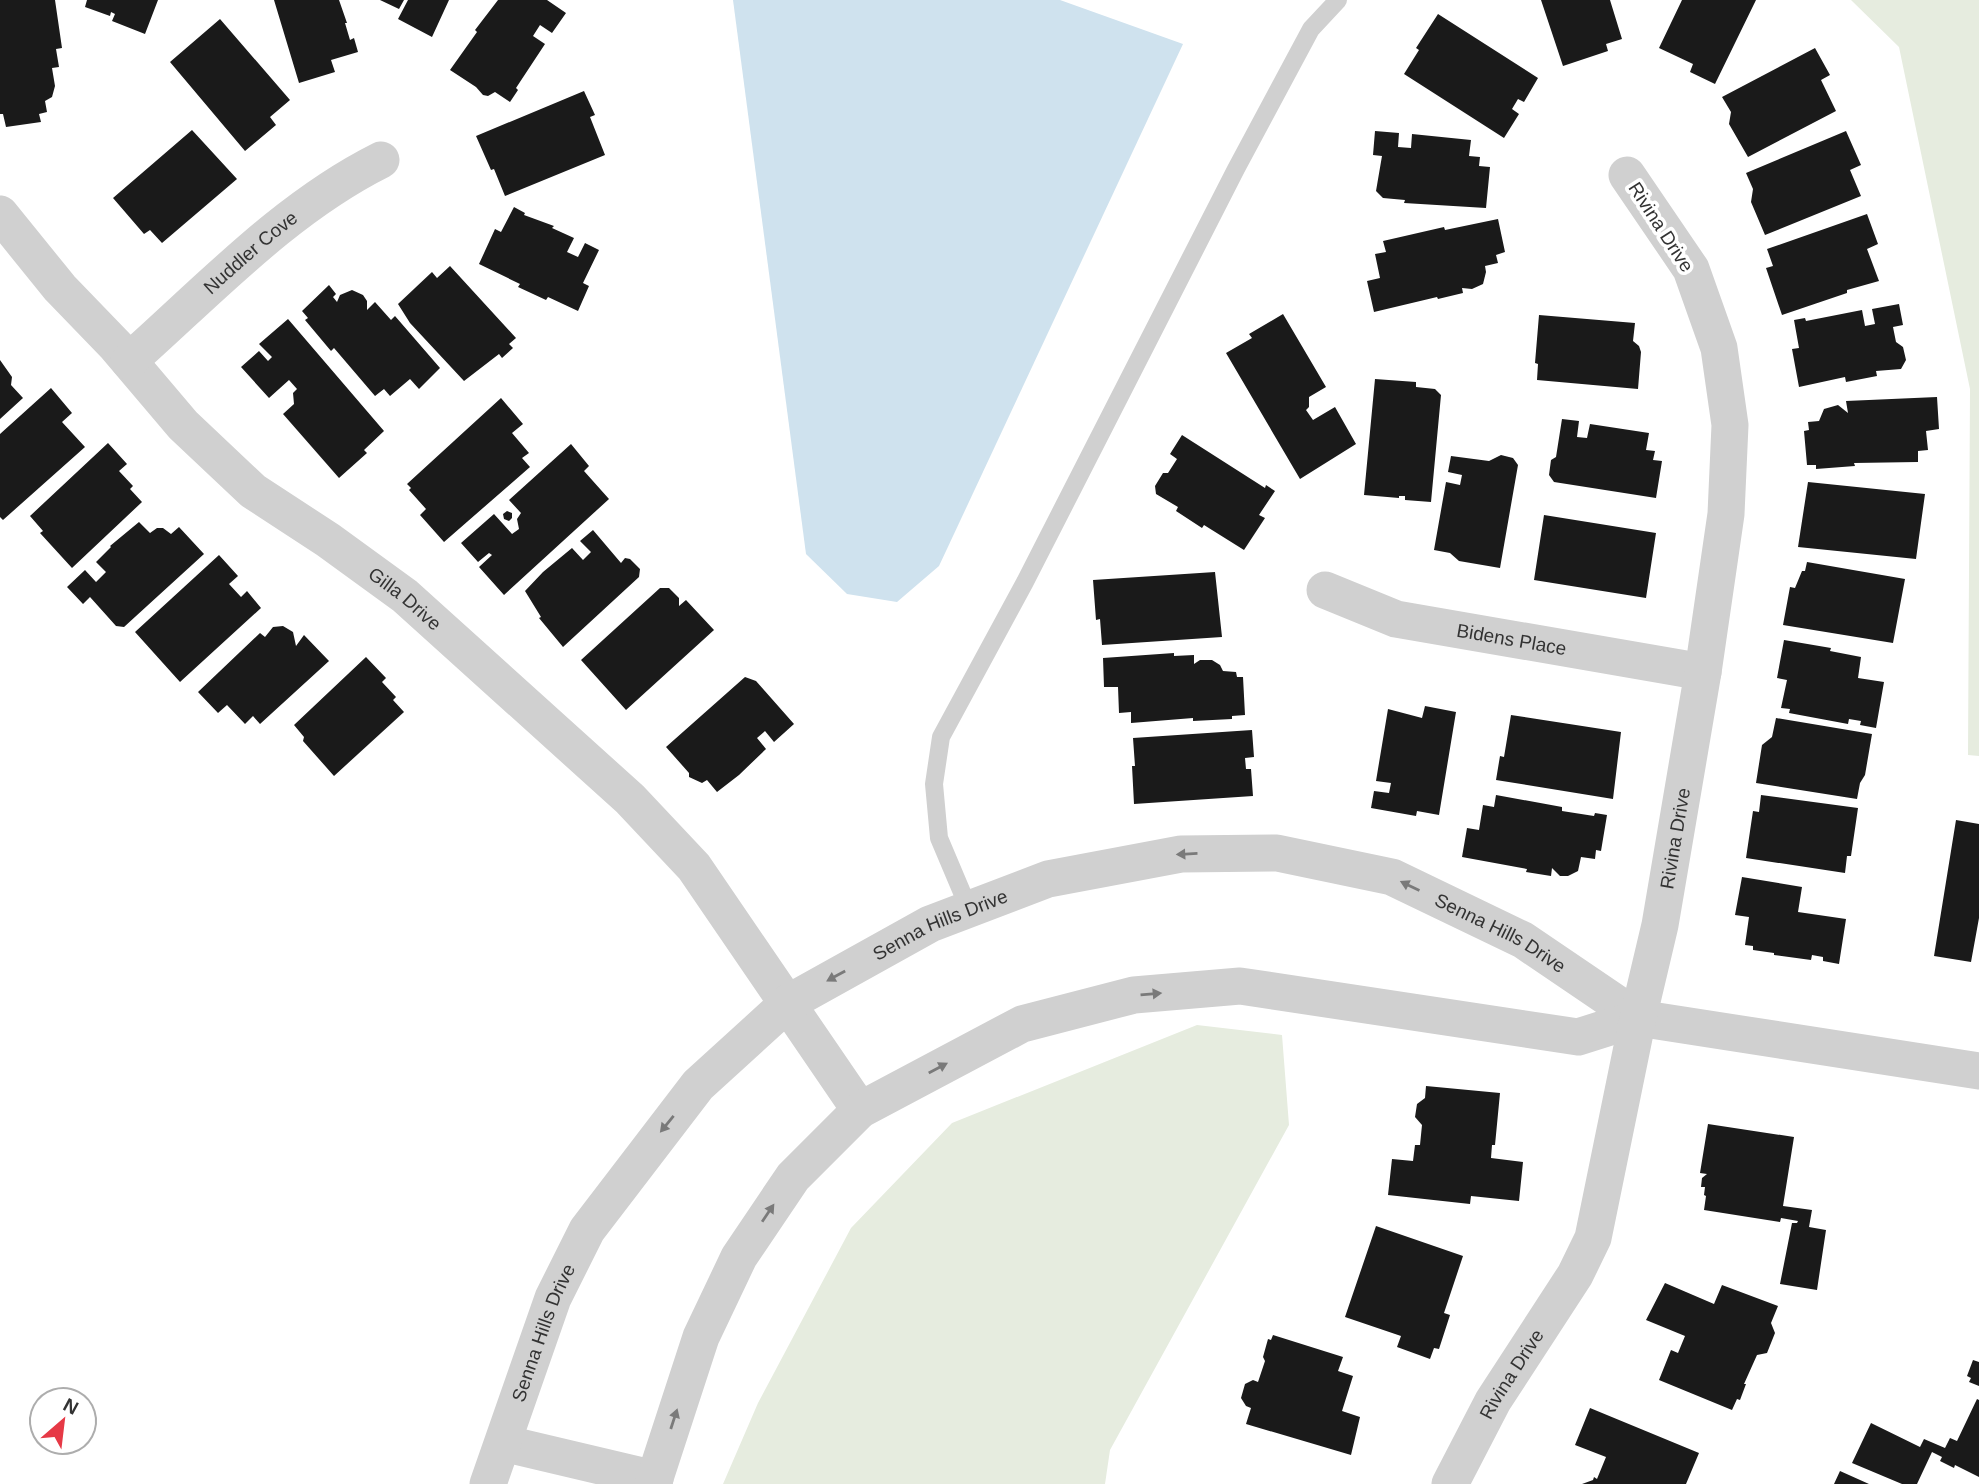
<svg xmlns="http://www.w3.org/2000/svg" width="1979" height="1484" viewBox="0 0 1979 1484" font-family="Helvetica,sans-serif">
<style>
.green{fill:#e6ecdf}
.water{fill:#cfe2ee}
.building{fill:#1a1a1a}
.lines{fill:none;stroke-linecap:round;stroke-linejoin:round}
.service{stroke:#d0d0d0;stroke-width:18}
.minor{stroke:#d0d0d0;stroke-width:37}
.oneway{fill:#7a7a7a}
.labels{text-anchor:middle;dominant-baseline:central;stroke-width:7;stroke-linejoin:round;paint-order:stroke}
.street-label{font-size:19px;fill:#333;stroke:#fff}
</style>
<rect width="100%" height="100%" fill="#fff"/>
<path class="green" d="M1851 0H1979V756L1968 755 1970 389 1899 47Z
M1197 1025 1282 1035 1289 1125 1110 1450 1105 1484H723L758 1403 851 1228 952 1123Z"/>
<path class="water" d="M733 0H1060L1183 44 939 566 897 602 847 594 806 554Z"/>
<path class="building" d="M0 0H55L62 48 56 49 59 67 52 68 55 86 52 97 45 101 47 112 39 114 41 122 6 127 3 114H0Z
M87 0H158L145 34 112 21 115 14 111 12 110 16 85 7Z
M274 0H339L347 23H345L350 40 354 38 358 52 331 60 335 72 299 83Z
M380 0H404L399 9Z
M408 0H449L432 37 398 19Z
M498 0H547L566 13 552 33 540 25 533 36 545 44 516 88 518 90 510 102 495 92 488 96 483 95 476 87 450 70 477 32 475 30Z
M1541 0H1610L1622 39 1606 44 1608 51 1563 66Z
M1682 0H1756L1715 84 1690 72 1693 64 1659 48Z
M1438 14 1538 78 1524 102 1518 99 1512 109 1519 114 1504 138 1404 74 1419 50 1416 48Z
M220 19 290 100 270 117 276 125 245 151 170 62Z
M1815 48 1830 75 1821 80 1836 111 1748 157 1729 124 1731 112 1722 97Z
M584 91 595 115 590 117 605 155 505 196 494 169 491 170 476 136Z
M192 130 237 179 162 243 150 230 144 234 113 198Z
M1375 131 1399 133 1398 147 1411 148 1412 134 1471 140 1469 156 1480 157 1479 166 1490 167 1486 208 1404 203 1405 200 1383 198 1376 191 1382 156 1373 155Z
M1846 131 1861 165 1850 170 1861 196 1765 235 1751 202 1753 189 1746 173Z
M514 207 525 213 524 215 554 226 552 228 574 238 567 252 578 257 585 243 599 250 583 283 589 286 578 311 548 297 546 300 518 287 520 284 479 264 495 229 501 232Z
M1867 214 1878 244 1867 249 1879 281 1847 290V293L1782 315 1766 268 1773 266 1767 249Z
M1498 219 1505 252 1496 255 1498 263 1485 266 1486 272 1483 284 1472 289 1462 288 1463 293 1438 299 1437 297 1374 312 1367 281 1380 278 1375 254 1386 252 1383 241 1444 227 1445 230Z
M450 266 516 338 509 344 513 348 502 358 499 354 464 381 410 323 398 304 432 272 437 278Z
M329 285 336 294 333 297 337 302 340 295 352 290 363 295 367 301V310L375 302 391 320 395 316 440 368 419 389 410 379 390 396 384 389 375 396 334 348 331 351 305 320 308 318 302 311Z
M1899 304 1903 325 1893 327 1896 342 1903 347 1906 360 1901 369 1876 371 1877 376 1846 382 1845 377 1799 387 1792 349 1799 348 1794 320 1805 318 1806 321 1862 310 1865 326 1875 324 1872 309Z
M1283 314 1326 387 1309 397V407L1306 410 1313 420 1335 407 1356 444 1300 479 1226 353 1252 338 1249 334Z
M1539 315 1635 323 1633 341 1639 346 1641 352 1638 389 1537 380 1538 364 1535 363Z
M288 319 384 431 364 450 367 453 339 478 283 414 294 404 293 393 297 389 289 380 269 398 241 367 259 351 268 361 272 357 259 344Z
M0 360 12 377 11 385 23 398 0 419Z
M1375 379 1416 382V387L1435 389 1441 395 1431 502 1405 500V496H1399V498L1364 495Z
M51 388 72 413 62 422 85 447 3 520 0 517V434Z
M1937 397 1939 429 1926 431 1928 450 1918 451V462L1854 463 1855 466 1816 469V465H1807L1804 431 1809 430 1808 422 1819 421 1824 409 1838 405 1848 413 1846 401Z
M501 398 523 424 512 433 529 453 522 458 530 467 444 542 420 515 426 509 409 490 411 488 407 484Z
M1562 419 1579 421 1577 437 1587 438 1590 424 1649 433 1646 450 1655 451 1653 460 1662 461 1656 498 1554 482 1549 475 1551 460 1556 457Z
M1182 435 1265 488 1266 485 1275 491 1259 515 1265 518 1244 550 1204 525 1202 528 1176 511 1178 507 1156 494 1155 486 1163 473H1168L1177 459 1170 454Z
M108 443 127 464 119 471 133 486 130 489 142 502 72 568 40 533 43 531 30 516Z
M571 444 589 466 584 471 609 499 504 595 479 567 492 555 489 553 478 562 461 543 494 514 512 534 519 529 517 519 521 513 509 500Z
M1501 455 1513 458 1518 465 1500 568 1459 561 1450 553 1434 550 1446 482 1460 485 1462 475 1448 472 1451 456 1489 461Z
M1808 482 1925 494 1916 559 1798 547Z
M507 511 512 513V518L509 521 504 519 503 514Z
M1544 515 1656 533 1646 598 1534 580Z
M139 522 150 533 157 528H163L171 534 179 527 204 554 124 627 116 626 90 597 83 604 67 587 85 570 96 582 106 572 96 562 111 547 110 546Z
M593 530 621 563 625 558 630 559 640 569 639 577 563 647 539 618 541 617 525 591 543 572 572 548 583 560 591 552 580 541Z
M219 555 238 576 229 584 241 597 247 591 261 608 180 682 135 632Z
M1807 562 1905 579 1893 643 1783 625 1790 587 1795 588 1802 571H1805Z
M1215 572 1222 637 1102 645 1100 619 1096 620 1093 580Z
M660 588H669L679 598V606L686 600 714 630 626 710 581 660Z
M283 626 293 632 296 646 304 635 329 661 260 724 253 716 245 724 227 705 218 713 198 692 260 633 265 637 273 627Z
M1784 640 1831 648 1830 651 1861 657 1858 678 1884 682 1876 728 1860 725 1861 721 1849 719 1848 724 1789 713 1790 709 1781 708 1787 680 1777 678Z
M1174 653V656L1194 655V664L1200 660H1212L1220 665 1223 671 1236 672 1237 677H1243L1245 715 1232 716V719L1193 721V718L1131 723V712L1119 713 1118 687H1104L1103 658Z
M366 657 386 678 382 682 396 697 393 700 404 712 334 776 303 741 304 737 294 725Z
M745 677 756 681 794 724 774 742 765 731 757 738 766 749 739 775 717 792 707 780 702 783 689 777V773L666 747Z
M1425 706 1456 712 1439 815 1417 811 1416 816 1371 808 1374 791 1389 793 1391 783 1376 781 1388 709 1422 718Z
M1511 715 1621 732 1613 799 1496 780 1500 756 1504 757Z
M1776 718 1872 734 1865 775 1860 783 1857 799 1756 783 1762 745 1772 737Z
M1252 730 1254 757 1245 758 1246 769H1251L1253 796 1134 804 1132 766H1135L1133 738Z
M1496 795 1562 807V811L1594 816 1595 813 1607 815 1601 851 1596 850 1595 859 1581 857 1578 871 1568 876H1560L1552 868 1551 876 1526 872 1527 869 1462 857 1467 828 1479 830 1483 805 1494 807Z
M1761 795 1858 808 1851 856H1847L1845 873 1746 858 1753 811 1759 812Z
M1956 820 1979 824V918L1971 962 1934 956Z
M1742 877 1802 887 1798 912 1846 919 1839 964 1823 961V957L1812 955 1811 960 1774 955V953L1753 950V946L1745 945 1749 917 1735 915Z
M1426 1086 1500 1093 1495 1145H1492L1491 1158 1523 1162 1519 1201 1471 1196 1470 1204 1388 1195 1392 1159 1413 1161 1415 1145H1420L1422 1125 1415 1117 1417 1104 1425 1098Z
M1708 1124 1794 1137 1783 1206 1812 1210 1809 1227 1826 1230 1817 1290 1780 1284 1792 1223H1797L1798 1221 1781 1218 1780 1222 1704 1210 1706 1196 1704 1195 1705 1187H1701L1702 1178 1707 1174 1700 1173Z
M1376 1226 1463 1256 1444 1313 1450 1315 1439 1349 1434 1348 1430 1359 1397 1347 1401 1336 1345 1317Z
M1665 1283 1714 1304 1722 1285 1778 1306 1771 1323 1775 1333 1767 1353 1757 1355 1744 1384H1746L1740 1400 1737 1399 1732 1410 1659 1380 1671 1350 1678 1353 1685 1336 1646 1320Z
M1273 1335 1343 1357 1338 1371 1353 1376 1342 1411 1360 1417 1351 1455 1246 1424 1251 1408 1246 1406 1241 1398 1245 1384 1253 1380 1258 1382 1265 1361 1263 1357 1268 1339 1271 1340Z
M1973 1360 1979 1362V1386L1969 1382 1971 1378 1967 1376Z
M1977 1399 1979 1400V1477L1955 1465 1954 1468 1940 1461 1942 1457 1932 1452 1917 1484H1902L1852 1463 1871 1423 1920 1447 1924 1439 1945 1448 1950 1438 1957 1441Z
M1590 1408 1699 1453 1686 1484H1582L1593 1480 1594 1477 1597 1479 1606 1457 1575 1445Z
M1840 1471 1869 1484H1834Z"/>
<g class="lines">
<path class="service" d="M969 909 939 838 934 784 941 737 1025 582 1236 169 1311 29 1338 0"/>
<g class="minor">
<path id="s1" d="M0 214 60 288 116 346 183 425 253 491 328 540 405 596 630 799 694 867 860 1110"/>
<path id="s2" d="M129 361C209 290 285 208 381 160"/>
<path id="s3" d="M1325 590 1396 619 1703 672"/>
<path d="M503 1443 655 1479"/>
<path id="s4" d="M488 1484 553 1298 587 1230 698 1085 788 1003 930 924 1048 879 1181 854 1277 853 1392 877 1523 940 1638 1018 1979 1071"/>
<path d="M653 1484 701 1337 739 1257 793 1177 860 1110 1022 1024 1134 995 1240 986 1578 1037 1638 1018"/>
<path id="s5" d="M1450 1484 1493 1401 1575 1275 1593 1238 1638 1018 1660 925 1703 672 1726 514 1730 425 1719 348 1691 269 1627 175"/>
</g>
</g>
<defs><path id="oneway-solid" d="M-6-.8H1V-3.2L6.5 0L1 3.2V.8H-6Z" transform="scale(1.75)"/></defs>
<g class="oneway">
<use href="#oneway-solid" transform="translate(1187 854) rotate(177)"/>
<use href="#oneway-solid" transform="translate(1410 886) rotate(-154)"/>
<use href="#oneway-solid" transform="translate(836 976) rotate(151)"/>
<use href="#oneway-solid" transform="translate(1151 994) rotate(-5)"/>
<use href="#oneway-solid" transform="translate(938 1068) rotate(-28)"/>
<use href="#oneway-solid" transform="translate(667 1124) rotate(129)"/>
<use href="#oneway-solid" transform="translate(768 1213) rotate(-56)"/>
<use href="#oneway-solid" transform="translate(674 1419) rotate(-72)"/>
</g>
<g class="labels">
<g class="street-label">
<text transform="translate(1661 227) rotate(57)">Rivina Drive</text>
<text stroke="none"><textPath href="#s2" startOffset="163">Nuddler Cove</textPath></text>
<text stroke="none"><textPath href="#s1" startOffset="562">Gilla Drive</textPath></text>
<text stroke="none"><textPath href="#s3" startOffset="194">Bidens Place</textPath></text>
<text stroke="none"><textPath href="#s5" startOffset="693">Rivina Drive</textPath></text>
<text stroke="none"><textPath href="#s4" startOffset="749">Senna Hills Drive</textPath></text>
<text stroke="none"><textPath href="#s4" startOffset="1337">Senna Hills Drive</textPath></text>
<text stroke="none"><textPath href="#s4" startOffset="161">Senna Hills Drive</textPath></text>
<text stroke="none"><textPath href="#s5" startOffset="126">Rivina Drive</textPath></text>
</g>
</g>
<g transform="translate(63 1421) rotate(28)"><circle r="33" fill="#ffffff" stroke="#adadad" stroke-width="2"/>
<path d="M0-5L12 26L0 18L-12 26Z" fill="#e63946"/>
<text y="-10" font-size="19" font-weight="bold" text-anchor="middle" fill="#333333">N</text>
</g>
</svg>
